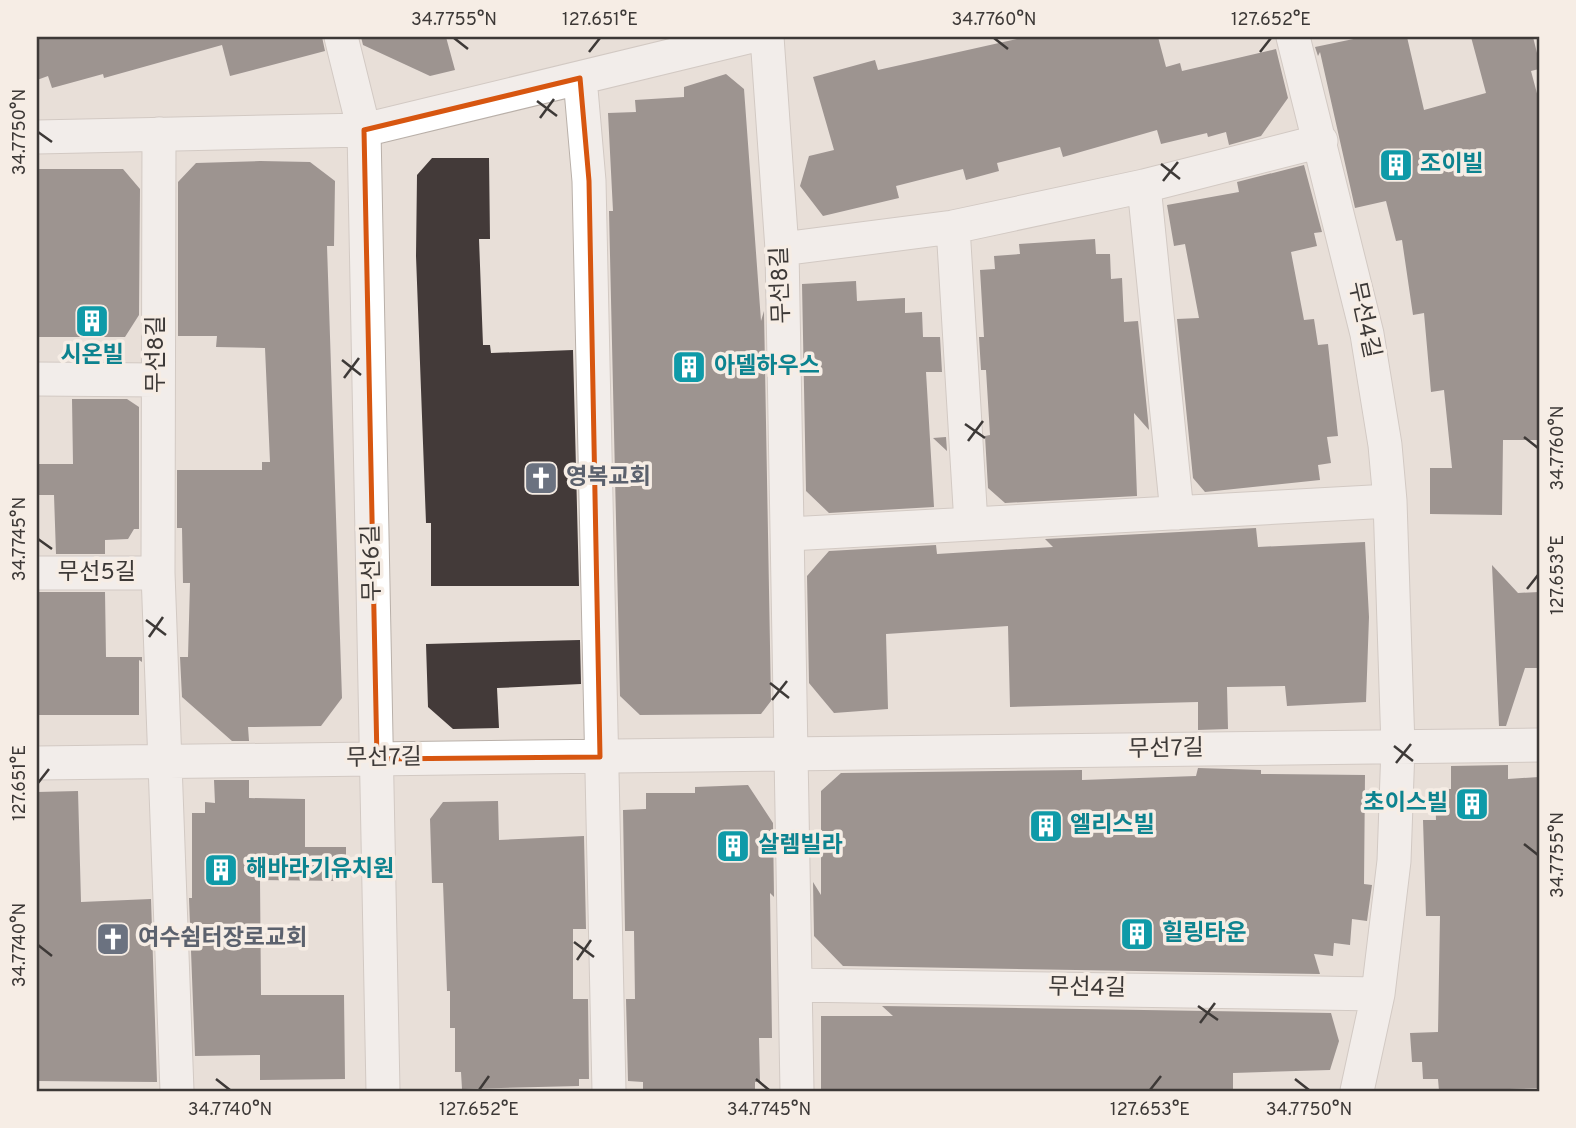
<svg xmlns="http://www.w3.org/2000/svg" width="1576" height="1128" viewBox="0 0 1576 1128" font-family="Overpass,'Noto Sans KR',sans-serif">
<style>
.building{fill:#433a39}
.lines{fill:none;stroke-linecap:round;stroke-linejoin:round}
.street-casing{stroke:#b9b0a9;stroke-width:35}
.street{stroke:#fff;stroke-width:33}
.marked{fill:none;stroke:#d75610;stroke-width:5;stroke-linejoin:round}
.ticks{fill:none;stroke:#3d3937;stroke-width:2.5}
.labels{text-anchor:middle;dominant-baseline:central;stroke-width:7;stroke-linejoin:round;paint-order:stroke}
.culture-label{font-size:23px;font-weight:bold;fill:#0d838f;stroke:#f6ede5;text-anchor:start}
.street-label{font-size:23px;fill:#3d3937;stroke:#f6ede5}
.worship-label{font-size:23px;font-weight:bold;fill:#5b616d;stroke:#f6ede5;text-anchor:start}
.neatline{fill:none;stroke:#3d3937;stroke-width:2.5}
.ticks-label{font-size:18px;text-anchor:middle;fill:#3d3937}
</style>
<rect width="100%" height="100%" fill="#e8dfd8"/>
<path class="building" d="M37 37H322L325 51 230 76 222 45 104 78 103 74 52 88 48 76 37 80Z
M361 37H446L455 70 430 76 363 45Z
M1026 37H1158L1166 67 1180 63 1182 71 1276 49 1288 98 1261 136 1229 145 1226 132 1208 137 1207 133 1161 144 1157 130 1063 157 1060 147 997 163 999 171 966 180 963 169 896 186 899 198 823 216 800 186 809 156 834 150 813 77 875 60 878 70Z
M1363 37H1407L1424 110 1486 93 1471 37H1533L1539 61V69L1531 71 1539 101V440H1503L1502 515 1430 514V468H1452L1444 390 1431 392 1424 313 1413 315 1402 240 1396 241 1386 201 1355 208 1320 52 1318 56 1315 47Z
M726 74 744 89 761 321 764 311 771 701 761 714 640 715 620 696 609 211H613L608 113 636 112 635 100 684 97V87Z
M432 158H489L490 239H479L483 345H490L491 353 573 350 579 586H431V523H426L416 256 417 175Z
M260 161 310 162 335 181 334 246H327L342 698 321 726 248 727 249 741H232L182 697 180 657H188L190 583H183L182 528H177V470H262V462H270L265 348 216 347 217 336H178V182L196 163Z
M1304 165 1322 232 1314 233 1317 246 1291 252 1304 320 1314 319 1318 345 1328 344 1338 436 1327 437 1331 463 1318 465 1320 480 1205 492 1193 478 1177 319 1199 318 1185 244 1174 246 1167 205 1239 192 1237 182Z
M37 169H123L140 189 139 315 125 337H37Z
M1095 239 1096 254H1110L1111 279 1122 278 1124 322 1138 321 1149 430 1134 413 1137 496 1005 503 988 488 985 436 990 435 986 370H981L979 337H984L980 270 995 269 994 256 1020 254 1019 244Z
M856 281 857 301 905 298V313L922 312 923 337H940L942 372H926L934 507 829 513 806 491 802 284Z
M72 399H127L139 407V529H134L128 539 105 540V554H56L54 495H37V464H73Z
M946 437 947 451 933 438Z
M1256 528 1258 547 1365 542 1369 617 1366 702 1287 706 1285 686 1227 687 1228 729 1198 730V702L1010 707 1008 626 886 634 888 709 834 713 809 683 807 576 829 551 936 545 937 554 1053 547 1045 539Z
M1492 565 1518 593 1539 592V668H1525L1506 726H1499Z
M37 592H105L106 657H142V662L139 660V715H37Z
M580 640 581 684 497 688 499 728 453 729 428 707 426 644Z
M1508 765V779L1539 777V1088L1439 1091 1438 1079H1423L1422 1062H1412L1410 1033 1438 1032 1440 916H1426L1423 820H1436L1435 789H1451V766Z
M1198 768 1261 770V774L1365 775 1364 884 1372 885 1367 921 1352 919 1350 945 1334 943 1333 956 1314 954 1320 974 843 966 814 936 813 882 821 895V791L841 773 1082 770V780L1196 776Z
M214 780H249V798L305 799V847H346V881L260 880 261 995H344L345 1079 260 1080V1055L195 1056 189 898H192V813H205V802L215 803Z
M748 785 773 823 774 897 770 893 772 1038H759L760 1082H755V1091H643V1082L628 1081 626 999H635L634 931H625L623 810 646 809V793H695V787Z
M78 791 81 902 151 899 157 1082 37 1081V792Z
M498 801 499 840 584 836 586 929H573V999H588L589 1079H579V1086L462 1089 461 1072H455V1028H450V991H447L443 883H432L430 819 443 802Z
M882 1006 1331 1013 1339 1041 1330 1070 1233 1073V1091H821V1016H893Z"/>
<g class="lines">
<g class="street-casing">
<path id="street" d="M341 37 364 130 383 1091
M767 37 782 249 797 1091
M1293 37 1367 334 1385 445 1390 501 1398 747 1394 861 1378 994 1357 1091
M580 78 589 181 609 1091
M159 134 158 573 177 1091
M37 137 364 130 748 37
M1144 186 1177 513
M953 227 971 524
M782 249 953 227 1144 186 1321 141
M37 379 157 380
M789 534 1390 501
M37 573H158
M37 763 1539 745
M796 985 1378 994"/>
</g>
<use href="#street" class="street"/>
</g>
<path d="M0 0H1576V1128H0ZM580 78 589 181 600 757 377 759 364 130Z" fill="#e8dfd8" fill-opacity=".55" fill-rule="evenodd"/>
<path class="marked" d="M580 78 589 181 600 757 377 759 364 130Z"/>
<path class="ticks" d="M454 38 468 49M994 38 1008 49M589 52 600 38M1260 52 1271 38M537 101 557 116M540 118 554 99M38 132 52 142M1161 164 1180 179M1163 181 1178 162M342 360 361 375M344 378 359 358M965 424 985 438M1524 437 1538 448M968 441 983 421M38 539 52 549M1527 589 1538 575M146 620 166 635M149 637 163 617M770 683 789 698M772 700 787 681M1394 746 1413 761M1396 763 1411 744M38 783 49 769M1524 844 1538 855M574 942 594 957M38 945 52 956M577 960 591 940M1198 1006 1218 1020M1200 1023 1215 1003M216 1079 230 1090M756 1079 769 1090M1295 1079 1309 1090M479 1090 489 1076M1150 1090 1161 1076"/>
<defs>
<g id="building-square" transform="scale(1.75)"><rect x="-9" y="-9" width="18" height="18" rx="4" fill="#0f9aa8" stroke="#f6ede5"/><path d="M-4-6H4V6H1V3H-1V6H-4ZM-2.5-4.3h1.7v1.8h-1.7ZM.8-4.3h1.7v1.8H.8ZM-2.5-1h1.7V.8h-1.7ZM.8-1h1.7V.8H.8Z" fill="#fff"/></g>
<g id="church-square" transform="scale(1.75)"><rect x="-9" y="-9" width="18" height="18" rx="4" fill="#6b7280" stroke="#f6ede5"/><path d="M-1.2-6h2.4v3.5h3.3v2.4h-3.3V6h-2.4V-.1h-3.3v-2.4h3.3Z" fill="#fff"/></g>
</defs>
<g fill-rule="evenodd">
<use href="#building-square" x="1396" y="165"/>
<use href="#building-square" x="92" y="321"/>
<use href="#building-square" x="689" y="367"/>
<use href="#church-square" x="541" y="478"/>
<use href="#building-square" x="1472" y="804"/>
<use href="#building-square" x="1046" y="826"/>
<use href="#building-square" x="733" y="846"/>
<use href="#building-square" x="221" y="870"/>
<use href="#building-square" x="1137" y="934"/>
<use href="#church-square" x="113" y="939"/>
</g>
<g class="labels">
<g class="culture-label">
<text x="1420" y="165">조이빌</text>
<text x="92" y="356" text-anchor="middle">시온빌</text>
<text x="714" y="367">아델하우스</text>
<text x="1448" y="804" text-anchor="end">초이스빌</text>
<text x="1070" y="826">엘리스빌</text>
<text x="758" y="846">살렘빌라</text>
<text x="246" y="870">해바라기유치원</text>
<text x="1162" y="934">힐링타운</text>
</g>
<g class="street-label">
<text transform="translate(782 285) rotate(-92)">무선8길</text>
<text transform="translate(1363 320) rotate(78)">무선4길</text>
<text transform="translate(157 354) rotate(-90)">무선8길</text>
<text transform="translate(373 563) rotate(-91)">무선6길</text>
<text x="97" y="573">무선5길</text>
<text transform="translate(1166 750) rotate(-1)">무선7길</text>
<text transform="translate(384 759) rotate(-1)">무선7길</text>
<text transform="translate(1087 989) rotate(1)">무선4길</text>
</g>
<g class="worship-label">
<text x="566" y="478">영복교회</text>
<text x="138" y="939">여수쉼터장로교회</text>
</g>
</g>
<rect width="1576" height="1128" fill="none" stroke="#f6ede5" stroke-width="77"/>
<rect x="38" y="38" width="1500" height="1052" class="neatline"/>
<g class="ticks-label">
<text x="454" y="25">34.7755°N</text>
<text x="600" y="25">127.651°E</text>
<text x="994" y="25">34.7760°N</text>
<text x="1271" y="25">127.652°E</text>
<text transform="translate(19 132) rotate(-90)" y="6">34.7750°N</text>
<text transform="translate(1557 448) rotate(-90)" y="6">34.7760°N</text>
<text transform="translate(19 539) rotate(-90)" y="6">34.7745°N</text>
<text transform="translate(1557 575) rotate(-90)" y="6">127.653°E</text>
<text transform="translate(19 783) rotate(-90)" y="6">127.651°E</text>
<text transform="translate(1557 855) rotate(-90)" y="6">34.7755°N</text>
<text transform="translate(19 945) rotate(-90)" y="6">34.7740°N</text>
<text x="230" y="1115">34.7740°N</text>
<text x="479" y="1115">127.652°E</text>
<text x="769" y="1115">34.7745°N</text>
<text x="1150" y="1115">127.653°E</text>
<text x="1309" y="1115">34.7750°N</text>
</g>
</svg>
